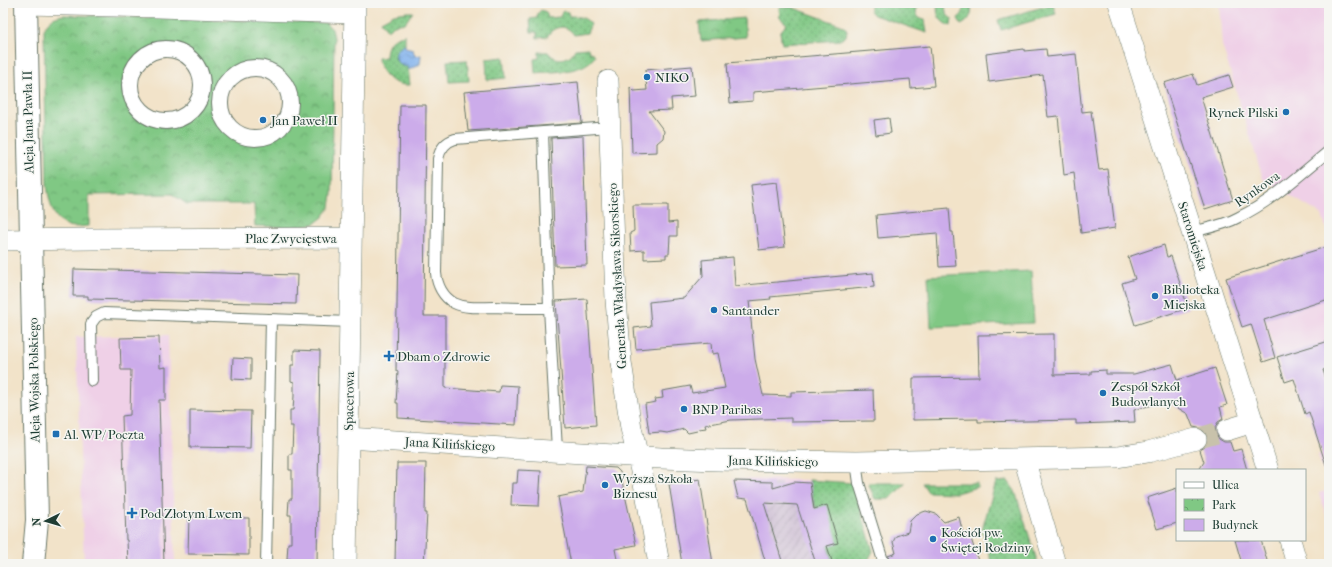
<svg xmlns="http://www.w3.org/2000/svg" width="1332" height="567" viewBox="0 0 1332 567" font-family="'IM FELL French Canon',serif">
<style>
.built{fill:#efd0e7}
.industrial{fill:url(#industrial-furrows)}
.grass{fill:url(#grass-dots);stroke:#50825c}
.park{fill:url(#park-crowns);stroke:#50825c;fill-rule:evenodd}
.garden{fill:#80c884;stroke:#50825c}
.water{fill:url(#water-waves);stroke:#507890}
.building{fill:#ccacea}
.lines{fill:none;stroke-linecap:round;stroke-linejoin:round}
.minor-tunnel{stroke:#c8c2ab;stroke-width:21;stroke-dasharray:21 10;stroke-linecap:butt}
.service-casing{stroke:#697768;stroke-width:12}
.pedestrian-casing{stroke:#697768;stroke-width:18}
.minor-casing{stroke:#697768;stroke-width:22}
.secondary-casing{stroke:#697768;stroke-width:24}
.service{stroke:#fff;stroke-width:10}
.pedestrian{stroke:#fff;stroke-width:16}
.minor{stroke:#fff;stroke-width:21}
.secondary{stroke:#fff;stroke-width:22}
.poi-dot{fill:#1f6fb2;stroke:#f6f6f2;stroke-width:1.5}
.labels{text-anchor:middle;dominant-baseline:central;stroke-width:3;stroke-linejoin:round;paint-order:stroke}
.poi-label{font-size:13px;fill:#1f3d34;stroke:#f6f6f2;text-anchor:start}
.street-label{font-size:13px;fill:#1f3d34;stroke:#f6f6f2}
</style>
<defs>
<pattern id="industrial-furrows" width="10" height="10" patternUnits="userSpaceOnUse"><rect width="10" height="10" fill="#cdbed3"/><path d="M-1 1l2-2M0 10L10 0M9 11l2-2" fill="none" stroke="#a69cac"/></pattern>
<pattern id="grass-dots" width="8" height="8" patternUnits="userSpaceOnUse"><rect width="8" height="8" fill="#80c884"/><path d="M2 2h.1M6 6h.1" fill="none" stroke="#68a46d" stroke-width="1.8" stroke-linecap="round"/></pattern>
<pattern id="park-crowns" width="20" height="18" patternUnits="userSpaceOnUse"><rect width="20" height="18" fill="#80c884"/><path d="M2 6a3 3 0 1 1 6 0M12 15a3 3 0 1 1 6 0" fill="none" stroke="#68a46d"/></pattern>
<pattern id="water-waves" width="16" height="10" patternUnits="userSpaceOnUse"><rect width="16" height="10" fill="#82b2ed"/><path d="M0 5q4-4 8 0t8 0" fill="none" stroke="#6a92c1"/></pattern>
</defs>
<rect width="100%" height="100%" fill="#f6f6f2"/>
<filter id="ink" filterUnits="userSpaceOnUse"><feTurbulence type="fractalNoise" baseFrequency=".025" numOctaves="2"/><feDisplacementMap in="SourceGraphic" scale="8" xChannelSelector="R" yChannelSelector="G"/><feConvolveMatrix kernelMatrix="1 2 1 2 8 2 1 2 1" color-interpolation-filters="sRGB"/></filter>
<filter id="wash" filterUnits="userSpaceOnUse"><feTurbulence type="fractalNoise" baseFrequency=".012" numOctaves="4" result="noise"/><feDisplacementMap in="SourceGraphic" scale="16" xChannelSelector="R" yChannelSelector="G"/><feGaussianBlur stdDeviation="0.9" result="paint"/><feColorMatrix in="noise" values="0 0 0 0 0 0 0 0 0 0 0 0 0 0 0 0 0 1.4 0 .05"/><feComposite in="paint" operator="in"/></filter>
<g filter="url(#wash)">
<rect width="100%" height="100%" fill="#f2e3c9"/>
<path class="built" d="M1219 3H1329V237L1322 215 1263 179 1222 45Z
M1329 299V472L1328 470 1323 471 1318 455 1322 453 1310 413 1305 414 1300 398 1305 396 1299 378 1285 382 1265 320Z
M168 335 175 564H84L76 337Z
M733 479 809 480 812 496 738 498Z
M1329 490V524L1319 493Z"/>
<path class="industrial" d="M773 483H781L782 503 812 496 833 564H765L746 498Z"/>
<path class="grass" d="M871 3H923L917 7 916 13 919 18 925 20 927 33 874 15C870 12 869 8 871 3Z
M938 3H947L945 10 948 16 952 19 951 26C940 23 935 14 938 3Z
M961 3H971C973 13 970 21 961 25L958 18C964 14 965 9 961 3Z
M1053 4 1056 14 1001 30 998 20Z
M791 7 844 26 847 30 846 36 840 40 782 44 780 32 787 24 780 18 779 8Z
M541 10 546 12 548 18 560 17 562 12 564 11 568 12 569 16C578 16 585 17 591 24L587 33 574 35C567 23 552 26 547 37L537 38V32H531L530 19 537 18 538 13Z
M407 12H413L405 23 394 25 387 30 381 21 394 14Z
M405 35V45L398 49 395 57C397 64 401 66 408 67L410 85C393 86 379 74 378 58L386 57C386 45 392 36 405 35Z
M588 48 589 52 593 53 595 56C583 74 554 71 535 73L534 59 539 58V52H548C555 62 570 61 575 49Z
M504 57 506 78 487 80 486 59Z
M467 60 469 81 449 82 447 61Z
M809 480 853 483 873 551 866 564H833L812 496Z
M1008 481 1015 491 1038 564H992L982 530 996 482Z
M868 483H906L889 499H875Z
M977 483V487L956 493 928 492 922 483Z"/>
<path class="park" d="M63 15 326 23 332 29 334 38 332 194 330 207 323 217 314 224 289 227 255 226 254 204H187L172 194 89 195V226C83 226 75 228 69 226 51 219 50 202 47 186L44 30C48 20 53 17 63 15ZM164 49C212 50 213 119 167 121 121 123 116 56 164 49ZM253 69C301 70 301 135 256 138 214 140 205 77 253 69Z
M744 18 746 37 701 41 699 22Z"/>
<path class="garden" d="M1031 271 1034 323 931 327 928 276Z"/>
<path class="water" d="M404 45H405L406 48 413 50 415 56 421 55 420 64 414 68 408 70V67C398 66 393 59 397 50Z"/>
<g id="blocks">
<path class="building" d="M930 46 934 86 911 88 910 79 753 92V101L730 103 727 63Z
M1024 49V51L1046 49 1047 57 1076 54 1082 112 1091 111 1099 170 1108 169 1115 228 1081 233 1074 173 1064 175 1058 116 1048 117 1043 75 989 82 986 54Z
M692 66 695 96 671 98 672 110 649 111 664 131 663 138 657 143V152L632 153 630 87 634 91 647 90 645 70Z
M1193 74 1197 85 1229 75 1233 87 1201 97 1233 200 1205 209 1164 83Z
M578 82 582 123 468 131 464 92Z
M400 105H426L424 316H445V388L499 392 500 385 518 386 516 425 398 418V403H396L398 371H396Z
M889 118 891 133 876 135 874 120Z
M583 136 587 265 555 266 551 138Z
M777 182 785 247 759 250 751 185Z
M633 205H668V223L677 222V236H670L669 254H666V258L644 259V250L631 251 630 233 634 231Z
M949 208 951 232H953L956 266 939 267 937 233 878 238 876 215Z
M1164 245 1167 257 1171 256 1188 308 1135 325 1122 283 1135 279 1128 257Z
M1329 246V299L1264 320 1275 358 1263 362 1251 324 1242 327 1226 278Z
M733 257 735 286 873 273 874 287 770 297 771 299 749 301 755 359 763 395 791 396V392L873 390 874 421 791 422V418L731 420 705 425 706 428 699 429 697 431 688 433 684 429 667 433 661 432 649 433 645 404 656 402 655 399 663 398 662 391 690 386 692 393 725 388 718 353 712 354 711 343 636 349 634 328 651 326 649 302 684 298 703 276 702 260Z
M74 269 297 275 296 304 88 299V296H73Z
M587 299 596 425 565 428 556 301Z
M1054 334V375L1091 374V371L1106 370V374H1134L1172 364 1177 380 1215 368 1227 405 1220 407 1223 419 1218 422 1215 427 1216 434 1219 439 1224 442H1230L1233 451 1241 449 1247 470H1199L1204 462 1200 450 1205 447 1207 442V436L1204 430 1199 428 1193 427 1188 414 1166 401 1134 410 1135 422 1076 424V420L978 422V419L913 420V378L979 377 978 335Z
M159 337 160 368 166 367V400H159L164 564H128L127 540H126L122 416 130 415 131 370H121L120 338Z
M1329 341V368L1323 370 1329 388V464L1326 465 1309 412 1305 414 1294 379 1285 382 1277 357Z
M294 350 320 351 317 564H291V559H287L288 543H291V515H288L289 499H292V470H289V454H292L293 426H290V410H293L294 396V382L291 381V365H294Z
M233 358 251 359V380L232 379Z
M190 410 251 411 250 448 190 447Z
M397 463H426L425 513H427L424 564H395Z
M586 466 616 468 620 472 636 545 615 549 618 564H571L558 497 583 492Z
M518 470 541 471 539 506 511 505 512 483H517Z
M700 479 713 564H682L669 484Z
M734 481 773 482V488L794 482 810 483 814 509 827 505 838 543 827 546 833 564H816L797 505 764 503 783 564H766L747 499 738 498Z
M1177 488V523L1157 529 1147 498Z
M926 511 936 514 944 522 959 517 963 534 969 532 979 564H890L888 556 896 553 893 542 896 536 908 532 910 521 917 514Z
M189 517 249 518V555L188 554Z
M1235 540H1261L1268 564H1242Z"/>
</g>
</g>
<g filter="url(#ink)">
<use href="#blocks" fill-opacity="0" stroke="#697768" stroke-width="1"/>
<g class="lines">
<path class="minor-tunnel" d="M1196 439 1227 430"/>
<g class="service-casing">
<path id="service" d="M543 132 610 127
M1192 232C1208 228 1225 225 1239 217 1271 202 1302 173 1329 151
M549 308C531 308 512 308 494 307 481 307 466 309 454 303 443 297 437 285 436 273L438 159C440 149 445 142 455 139L543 132 549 308 557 450
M92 381 91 324 96 317 104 313 350 322
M856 462 859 483 884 564H883
M266 564 271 319"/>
</g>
<g class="pedestrian-casing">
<path id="pedestrian" d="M130 85a36 36 0 1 1 72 0a36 36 0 1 1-72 0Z
M220 103a35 35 0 1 1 70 0a35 35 0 1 1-70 0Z"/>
</g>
<g class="minor-casing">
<path id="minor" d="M1119 3 1268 470
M26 4 159 7 355 13
M608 81 616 300 621 362 631 428 646 492 659 564
M3 240 92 239 351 238
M1227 430 1253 422
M348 438 661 458 717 460 856 462 1117 457 1148 452 1196 439
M1024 459 1055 564
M1290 540 1297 564
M346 564 355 3"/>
</g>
<g class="secondary-casing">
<path id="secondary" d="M26 3 37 520 33 564"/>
</g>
<use href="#service" class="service"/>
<use href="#pedestrian" class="pedestrian"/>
<use href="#minor" class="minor"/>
<use href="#secondary" class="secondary"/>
</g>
</g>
<g class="poi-dot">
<circle cx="647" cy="77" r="4"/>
<circle cx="1286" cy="112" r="4"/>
<circle cx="263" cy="120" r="4"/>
<circle cx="1155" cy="296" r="4"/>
<circle cx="714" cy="310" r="4"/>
<path d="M387 350h4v4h4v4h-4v4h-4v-4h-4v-4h4z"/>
<circle cx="1103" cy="393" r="4"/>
<circle cx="684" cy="409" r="4"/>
<rect x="52" y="430" width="8" height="8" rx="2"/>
<circle cx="605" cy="485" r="4"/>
<path d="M130 507h4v4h4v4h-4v4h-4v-4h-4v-4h4z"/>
<circle cx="933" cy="539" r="4"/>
</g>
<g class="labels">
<g class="poi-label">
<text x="655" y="77">NIKO</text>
<text x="1278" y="112" text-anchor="end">Rynek Pilski</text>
<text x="271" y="120">Jan Paweł II</text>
<text x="1163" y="289">Biblioteka<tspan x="1163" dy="15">Miejska</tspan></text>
<text x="722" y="310">Santander</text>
<text x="397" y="356">Dbam o Zdrowie</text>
<text x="1111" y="386">Zespół Szkół<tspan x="1111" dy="15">Budowlanych</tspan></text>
<text x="692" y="409">BNP Paribas</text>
<text x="64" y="434">Al. WP/ Poczta</text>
<text x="613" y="478">Wyższa Szkoła<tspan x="613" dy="15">Biznesu</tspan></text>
<text x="140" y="513">Pod Złotym Lwem</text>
<text x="941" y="532">Kościół pw.<tspan x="941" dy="15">Świętej Rodziny</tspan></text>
</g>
<g class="street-label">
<text transform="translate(28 122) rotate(-91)">Aleja Jana Pawła II</text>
<text transform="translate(1257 189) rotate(-35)">Rynkowa</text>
<text transform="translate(1193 236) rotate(72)">Staromiejska</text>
<text x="291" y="238">Plac Zwycięstwa</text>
<text transform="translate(617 276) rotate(-93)">Generała Władysława Sikorskiego</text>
<text transform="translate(34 380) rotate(-91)">Aleja Wojska Polskiego</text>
<text transform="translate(349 401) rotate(-89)">Spacerowa</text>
<text transform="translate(450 444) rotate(3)">Jana Kilińskiego</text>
<text transform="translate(773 461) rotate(1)">Jana Kilińskiego</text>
</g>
</g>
<rect width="1332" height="567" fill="none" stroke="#f6f6f2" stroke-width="16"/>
<rect x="1176" y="469" width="130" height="72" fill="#f6f6f2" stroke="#a0aca6"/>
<rect x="1184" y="482" width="20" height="6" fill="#ffffff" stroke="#a0aca6"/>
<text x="1212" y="489" font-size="12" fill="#1f3d34">Ulica</text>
<rect x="1184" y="499" width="20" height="12" fill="url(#park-crowns)" stroke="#a0aca6"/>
<text x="1212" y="509" font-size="12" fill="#1f3d34">Park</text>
<rect x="1184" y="519" width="20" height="12" fill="#ccacea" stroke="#a0aca6"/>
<text x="1212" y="529" font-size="12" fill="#1f3d34">Budynek</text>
<g transform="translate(46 521) rotate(265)" stroke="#f6f6f2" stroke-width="3" paint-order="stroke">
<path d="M0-3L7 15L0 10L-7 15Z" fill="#1f3d34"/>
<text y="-6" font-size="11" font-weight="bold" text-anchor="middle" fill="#1f3d34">N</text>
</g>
</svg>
